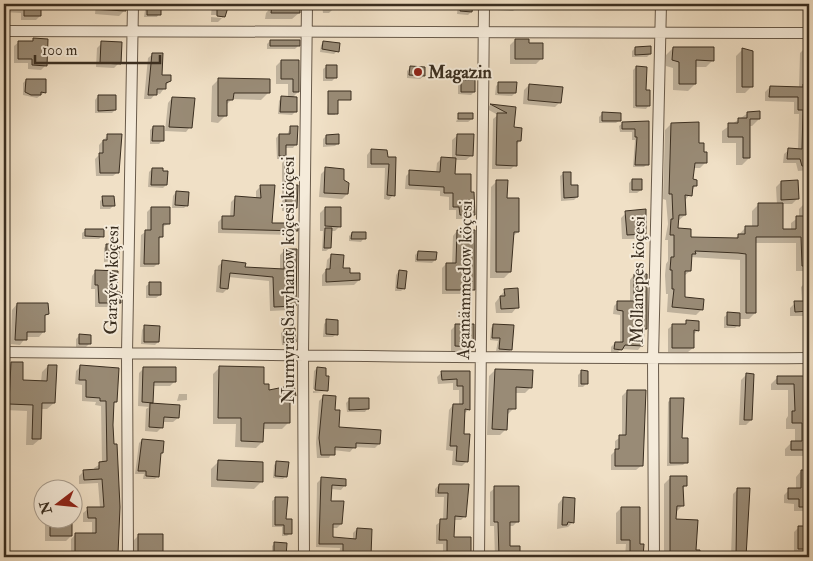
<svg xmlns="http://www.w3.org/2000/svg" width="813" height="561" viewBox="0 0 813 561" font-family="'IM FELL Double Pica',serif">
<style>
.shadow{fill:#0003}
.building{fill:#998b76;stroke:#3a2e20}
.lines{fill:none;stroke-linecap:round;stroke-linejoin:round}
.street-casing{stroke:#685a4a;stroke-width:12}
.street{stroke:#f5ebda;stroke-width:10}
.poi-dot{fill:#8f2418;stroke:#f5ebda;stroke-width:2}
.labels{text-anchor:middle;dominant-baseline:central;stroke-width:4;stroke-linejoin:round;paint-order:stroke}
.poi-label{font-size:18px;font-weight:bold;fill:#3a2e20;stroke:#f5ebda;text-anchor:start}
.street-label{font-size:18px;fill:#3a2e20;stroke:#f5ebda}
</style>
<rect width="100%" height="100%" fill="#f0e0c6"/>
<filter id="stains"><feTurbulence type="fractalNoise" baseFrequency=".004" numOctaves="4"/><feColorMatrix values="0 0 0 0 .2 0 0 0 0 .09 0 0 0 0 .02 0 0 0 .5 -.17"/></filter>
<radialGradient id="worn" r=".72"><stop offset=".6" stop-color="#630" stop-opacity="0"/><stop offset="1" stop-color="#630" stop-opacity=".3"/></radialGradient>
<path class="shadow" d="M4 4H39L40 16 36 20H21V13L4 12Z
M96 4H125L124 11 119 16 95 14Z
M146 4H167V8L160 11 157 17H144Z
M212 4H227V12L224 16 218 22H211V17L222 18V15H211Z
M274 4H295L299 13 292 19H265L266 13Z
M322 4H334V8L329 13H323Z
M458 4H472L471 12 468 15 457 14Z
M497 4H517L516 8 513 11 497 10Z
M539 4H569L564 9 539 8Z
M631 4H648L645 7H631Z
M34 40 46 65 41 70 28 69V63H14V46L19 42H31Z
M515 40 528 44 541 59 536 64H510V45Z
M270 41 298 46 295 49H267V44Z
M324 42 337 51 334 54 320 52 321 45Z
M102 43 119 63 114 68 96 67 97 48Z
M635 48 650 54 647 57H632V51Z
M673 48 713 60 706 67H695V84L688 91 673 90V68L666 66V55Z
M805 48H809V170L798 171 796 163H783L784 154 789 150H798L799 114H794V102L765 101V92L770 87 799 88 800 53Z
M743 49 752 86 745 93H736V56Z
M153 54 161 76 170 80 160 94 156 93 151 99H144L148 58Z
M281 61H298V92L292 98 295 112 292 115 278 114 279 101 282 97 288 98V84H276V66Z
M327 66 335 78 332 81H323V69Z
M636 67 649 105 646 109 633 108V70Z
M410 68 424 76 420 79 407 78V71Z
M219 79 268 93 261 100 232 99 225 106V116L218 123 211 122 212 86Z
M26 80 45 92 37 98 23 95V83Z
M461 82 474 92 471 95 458 94V85Z
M499 83 515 93 512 96 495 95 496 86Z
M529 85 560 102 555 107 523 104 524 90Z
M329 92 349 99 337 100 335 115H327Z
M98 96 115 110 112 113H95V100Z
M172 98 190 127 186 132 165 131 168 103Z
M490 105 515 108 513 129 520 141 516 145 515 165 511 169H492L493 119 498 115 487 109Z
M748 113 759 119 752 126H749V158L742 165H736V143H722V131Z
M459 114 472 119 468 122H456Z
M602 114 620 120 616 123H599V117Z
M623 123H648L647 164 644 167H633L635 140H632V132H620L619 126Z
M671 124 698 144 706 162 700 168H693L692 180 696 185 684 202 685 215 678 221 677 229 689 238 734 240 745 228 752 227V211L758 205H777L776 187 781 182 797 199 792 204H782V230H791V223L799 217V209L805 203H809V271H796V243H755V313L749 319H738V325L735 328H724V317L728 314H740V260L690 257V271L684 276V298L702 309 696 315 667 312 668 294H666L665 275 666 264 668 261V240H665L668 224 666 200 663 199 665 130Z
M153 127 163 140 159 144H150V130Z
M290 128 296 144 293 148H285V155L282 159H277L276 138 279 135H287Z
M108 135 118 172 113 176H96L95 159 99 155V145Z
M458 135 472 155 466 160H455L454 175 470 193 474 215 469 219H456V210H449V197L440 196V191L405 189 406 176 410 172 436 173 437 163 442 158 452 159V140Z
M326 136 338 143 335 146 323 147V139Z
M371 150 386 158H395L393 195 389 200 384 199 385 168H367V155Z
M286 159 296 207 292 211H282V163Z
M152 169 166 185 163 188 148 187 149 172Z
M326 169 342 181 347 194 342 199 319 197 321 174Z
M564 173 577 197 574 200 561 201 560 176Z
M632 180 641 190 637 193H629V183Z
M497 181 518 232 512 237 510 272 504 278H490L491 187Z
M261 186 270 224 296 230 292 235 218 233V222L223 217H230L231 202 236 197 256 199V191Z
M176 192 187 205 184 208H172L173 196Z
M103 198 113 206 110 209H100V201Z
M151 208 168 224 161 228 162 236 158 240V263L154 267H140L141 235 147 231V212Z
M325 208 340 226 335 231H330V248L326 251H322L323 231H320V213Z
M626 213 645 234 640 239H622L621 218Z
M86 230 102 236 99 239H82V233Z
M457 231 473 290 469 294H442V268L446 264H452L453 236Z
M352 233 364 238 361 242 349 241V236Z
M107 245 118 258 114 261 104 262V248Z
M285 250 295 305 290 310 270 311 269 281 228 277 227 289 223 293 216 292 218 266 223 262 244 268 280 270V255Z
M418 252 435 260 432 263 415 262V255Z
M332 255 341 270 359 280 354 285 322 286V275L326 270 327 260Z
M96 271 116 293 119 303 115 307H95V289H91L92 276Z
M399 271 404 288 401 291H395L396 275Z
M634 275 646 328 643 331 642 345 638 350 621 349 616 354 611 353V347L615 343H620V315L613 314 614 306 618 302H630V280Z
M806 282H809V316H790V308L795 303 802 302 801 287Z
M150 283 160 295 156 298H146V286Z
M505 290 517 307 512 313H496L495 303Z
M17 304 47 313 44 317V331L39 337H26L20 345 11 344 12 310Z
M327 321 336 334 333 337H323L324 324Z
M687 322 698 330 693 335V348L688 352H668V329L673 325H684Z
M456 325 472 346 467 351H451V330Z
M494 325 512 326 511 350 507 353 496 351 498 341 490 340 491 328Z
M145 326 158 342 155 345 141 344 142 330Z
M284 330 294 342 291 345H282L281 333Z
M79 336 89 344 86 347H76V339Z
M12 363 21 381 41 382 42 372 48 366 54 403 47 409H41L40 439 33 445H26L27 411 4 410 5 369Z
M80 367 116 402 112 405V425L117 534 115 557H71V536L66 541H45V525L50 520H71V539L75 535H92V522H83V513L88 509 100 508 98 483 79 484V476L84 471H95L94 468 102 463 101 406 95 405 96 402 82 401V385L75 384 76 371Z
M144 368 175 381 170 386H153L152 402 150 404 179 406 178 418 173 422H162V427L157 432 145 431 146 409 149 407 138 406 139 373Z
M219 368 263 385 268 391 295 396 289 402 288 423 282 429H262V442L256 448 235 447 236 424H213V374Z
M317 368 327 390 326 392V390L313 389 314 371Z
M495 370 531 387 525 393H515L514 408 507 415 506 429 500 435H487L489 376Z
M442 372H469V409L464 414 463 435 467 461 462 466 452 465 453 451 446 450 449 410 453 405H459V390H453V383L438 384 437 377Z
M581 372 586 384 583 387H578V375Z
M746 375 751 420 746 425H739L741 380Z
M778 377H809V456H785V449L792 442H795V429H786V419L788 416V390H771V384Z
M313 391 325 392 313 393Z
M627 391 642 465 636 470H611V455L615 451V441L622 436V396Z
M179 394H187V400L177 401Z
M323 397 334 411 338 428 379 444 375 448 354 447 350 452 333 450 329 458H317L316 443 319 401Z
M671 399 686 462 683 465 667 466 668 402Z
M349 400 368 408 365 412H347L346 403Z
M142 440 159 455 158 476 155 479H143L144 474H135L139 443Z
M218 462 261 482 254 489 211 487V469Z
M277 462 286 476 283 479 273 478 274 465Z
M801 471 809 472V511H794V504L784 503V495L789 490H796V477Z
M322 478 345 485 341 490 331 489 330 502 341 524 337 528H332L331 539 353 540V533L357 529 369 555 367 557H339L340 548 316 547 317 483Z
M670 478 686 485 682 490V506L675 513V521L695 551H699V557H664V484Z
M439 485H468L465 516 461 520H453V538L469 555 467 557H443V544H436V525L443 520 444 497H435V489Z
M495 488 517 522 513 526H509V547H519L518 557H495L494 526H490V492Z
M738 489H748L745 557H731L733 494Z
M276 498 290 533 287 536H282V527H272V501Z
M563 498 573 522 568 527 557 529 558 504Z
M621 508 639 545H643L642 557H625L626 544H616V513Z
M799 527H809V553H794V532Z
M139 535H161L162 557H133L132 542Z
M275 543 286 544 285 557H272V546Z"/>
<path class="building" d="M24 4H41V16H24Z
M90 4H126V11L90 9Z
M147 4H161V15H147Z
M217 4H229L225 17 217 16Z
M461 4H473L472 12 460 11Z
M272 5 300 6V13H271Z
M33 38 48 39 47 66 32 65V59H18V41H33Z
M515 39H529V43H543V59H515Z
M270 40H300V46H270Z
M101 41 122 42 121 64 100 63Z
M323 41 340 43 339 52 322 49Z
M651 46V54L635 55V47Z
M673 47H714V61L696 60V84H679V62L672 60Z
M742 48 753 51V87H742Z
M152 53H163L162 75H171V81L166 83V89H157V95H148Z
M281 60H299V92H293V79H281Z
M326 65H337V78H326Z
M410 66 425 67V76L409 75Z
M636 66 647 67 646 90H650V106H636Z
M218 78 270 79V93H234L233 100H227V116H218Z
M26 79H46V93L41 92V95H31L25 92Z
M461 80H475V92H461Z
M498 82H517L516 93H498Z
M529 84 563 87 561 103 528 100Z
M803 84H809V166H802L800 159H787L788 148 802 149 803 110H798V97H769L770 86 803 87Z
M328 91H351V100H338V114H328Z
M98 95H116V110L98 111Z
M281 96 297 97V112H280Z
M172 97 195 98 192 128 169 127Z
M490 104 516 107 514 127 522 128 521 141H517V166L496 165 497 113H507Z
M760 111V119H750V158H743V137H728V123H738V118H747V112Z
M602 112 621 113V121H602Z
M458 113H473V119H458Z
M649 121V165H635L637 137H635V129H622V122Z
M699 122V143H704V152H707V163H695L693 179 697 180V186H693L692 196 685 195 686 215H679L678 228 691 229V237L738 238V234H745V226H758V203H783V229H796V216H809V266H802L801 237H756V313H746V254L738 253 695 251 696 254H692L691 271H685V297L704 299 703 310 672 307 674 289H672V270H670L671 257H674V235H670L671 219H673L672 194H669L671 123Z
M153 126H164V141H152Z
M290 126H298L297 145H286V156H279V134H290Z
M107 134H122L119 173H100L99 153H103V140H107Z
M339 134V144H326V135Z
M457 134H474L473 156 456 155Z
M371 149 387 150 388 157H396L395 196 387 195 389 164H371Z
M441 157 456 158 455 174H471V192H474L475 215H460L459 207H453V193H444V187L409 185V170L440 172Z
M285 158H294V185H298L297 208H286Z
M325 167 344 169V180L349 183 348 194 324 193Z
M152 168H163V171H168L167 185H151Z
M563 172H571V185H578V197L564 198Z
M632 179H642V190H632Z
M496 180H508L507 198H519V232H514L511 272H496Z
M798 180 799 199 781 200V181Z
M260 185H275L272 223H298V231L222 229V216H234L235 196 261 198Z
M176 191 189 192 188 206 175 205Z
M102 196H114L115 206H103Z
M151 207H170V224H163V237H159V264H144L145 230H151Z
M325 207H341V227L325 226Z
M646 209V234L627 235 625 211Z
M325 228H332L331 248H324Z
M85 229H104V237L85 236Z
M457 230H475V290H446V263H456Z
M352 232H366V239H351Z
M106 244H119V259H106Z
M284 249H297L296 306 274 307 273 277 230 273 228 289 220 288 222 260 246 263 245 267 284 269Z
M418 251 437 252 436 260H417Z
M331 254 344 255 343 268H350V273H360V280L326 282V269H330Z
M95 270 118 271 117 292H120L121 303H99L98 285H95Z
M399 270 407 271 405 289 397 288Z
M634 274H647V329H644L643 346 625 345 622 350 614 349 615 342H623V311L617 310V301H634Z
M149 282H161V295H149Z
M518 288 519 308 501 309 500 296H505L504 289Z
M794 301H809V311L795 312Z
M17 303H48L49 314 45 315V332H27V340H15Z
M727 312 740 313V326L727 325Z
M326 319 338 320V335L326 334Z
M686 320 699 321V331L694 330V348H672V324H686Z
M455 324H474V347L455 346Z
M493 324 514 325 512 350 499 349 500 338H492Z
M144 325 160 326 159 342H144Z
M295 328 296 342 284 343V329Z
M79 334 91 335V344H79Z
M11 362H23V380L47 381 48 365H57L55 403H42L41 439H32L33 405 9 404Z
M80 365 119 368 117 402H114L113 425 114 444H117L120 507 118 554H75V533H96V518H88L87 507H104L102 479 84 480 83 470 99 469V462L107 461 106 401H100V398L86 397V380H79Z
M219 366 264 367V384H269V390L294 385 296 396 290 397V423H264L263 442 241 441V418H218Z
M143 367H176V382H154L153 403 142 402Z
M317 367 326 368V376H329L328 391 315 390Z
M495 369 533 370 532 388 516 387V409H508L507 430 492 429Z
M581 370 588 371V384H581Z
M441 371H470V410L465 409 464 434H470L468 462 456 461 457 446H450L453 404H463V386H457V379L442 380Z
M746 373 754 374 752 420H744Z
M777 376H809V450H791V441H802V423H792V411H795L794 384H777Z
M627 390H646L643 466H615V449H619V435H626Z
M323 395 336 396 335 410H340L339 427 381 430 380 444 356 443V448L335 447V455H321L319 438Z
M349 398H369V409L349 410Z
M670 398H684L682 438H688V463H670Z
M150 403 180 405 179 418 164 417 163 428 149 427Z
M142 439 164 441 163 453H161L159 477 146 476V471H138Z
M218 460 263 462V482L217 480Z
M276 461 289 462 287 477 275 476Z
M801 470H809V507H799V499H788V488H801Z
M670 476H687V486H683L684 506H677L676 519 698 520 696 550H700V557H670Z
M321 477 346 479V486L332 485 331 501H344L342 524H333V537L356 539 357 528 372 529 371 556 343 554V544H319Z
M439 484H469L466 517 455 516 454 537H471V555H447V540H439L440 519H447L448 493H438Z
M494 486H519V522H510V546H520V557H499L498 522H494Z
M737 488H750L746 557H736Z
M275 497H288L286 519H292V534H284V525H275Z
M563 497 575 498 574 523 568 522 567 525H562Z
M621 507H640V544H644L643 557H630V540H621Z
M72 518V536H50V519Z
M798 526H809V549H798Z
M138 534H163V557H138Z
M274 542 287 543 286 557H274Z"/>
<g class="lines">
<g class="street-casing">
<path id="street" d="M4 31 809 33
M4 352C272 354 541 360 809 358
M128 557 127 353 133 4
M304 557 303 354 307 4
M479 557 484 4
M654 557 653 359 661 4"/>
</g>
<use href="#street" class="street"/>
</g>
<circle class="poi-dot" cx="418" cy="72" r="5"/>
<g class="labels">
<g class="poi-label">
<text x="428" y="72">Magazin</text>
</g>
<g class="street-label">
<text transform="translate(112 280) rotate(-89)">Garaýew köçesi</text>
<text transform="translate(288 280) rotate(-90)">Nurmyrat Saryhanow köçesi köçesi</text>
<text transform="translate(465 280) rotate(-89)">Agamämmedow köçesi</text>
<text transform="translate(638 280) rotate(-89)">Mollanepes köçesi</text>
</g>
</g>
<rect width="813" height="561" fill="none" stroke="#f0e0c6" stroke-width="20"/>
<rect x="5" y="5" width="803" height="551" fill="none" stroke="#3a2e20" stroke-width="2.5"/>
<rect x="10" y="10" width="793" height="541" fill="none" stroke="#3a2e20"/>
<g transform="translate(58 504) rotate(254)"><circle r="24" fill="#f5ebda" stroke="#aa9f90"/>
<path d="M0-4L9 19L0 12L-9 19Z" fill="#8f2418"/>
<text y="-8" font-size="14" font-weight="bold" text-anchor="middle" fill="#3a2e20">N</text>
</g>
<path d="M35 55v8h125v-8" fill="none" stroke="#3a2e20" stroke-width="2.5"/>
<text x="42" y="55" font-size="15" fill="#3a2e20" stroke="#f5ebda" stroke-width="4" paint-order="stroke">100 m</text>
<rect width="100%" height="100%" filter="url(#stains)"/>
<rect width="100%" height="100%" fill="url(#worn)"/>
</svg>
